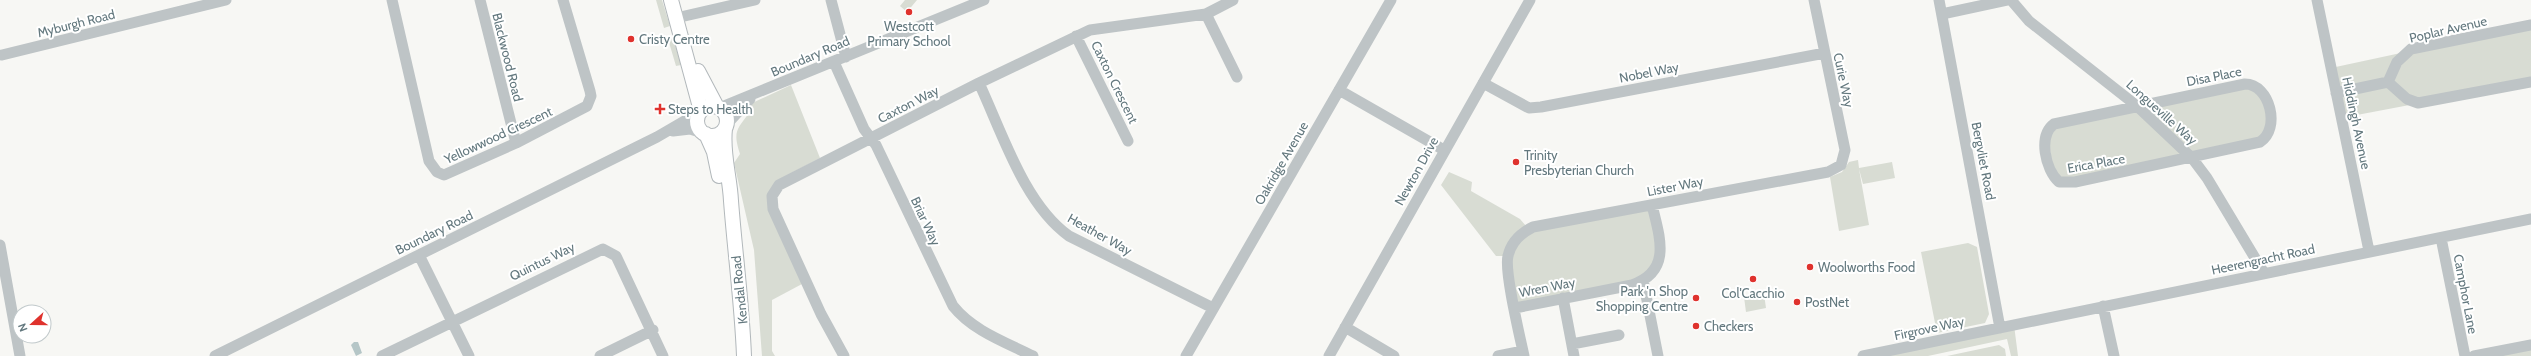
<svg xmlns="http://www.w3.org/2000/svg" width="2531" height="356" viewBox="0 0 2531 356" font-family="Cabin,sans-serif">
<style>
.green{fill:#d8dcd3}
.water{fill:#b5c6c7}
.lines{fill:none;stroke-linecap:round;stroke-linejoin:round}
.major-casing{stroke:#b2b8bb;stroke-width:16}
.minor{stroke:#bec4c6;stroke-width:11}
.major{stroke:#fff;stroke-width:14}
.poi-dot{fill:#df322d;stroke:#fff;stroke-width:1.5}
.labels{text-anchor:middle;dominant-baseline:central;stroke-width:4;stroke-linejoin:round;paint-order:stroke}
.street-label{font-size:13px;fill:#63787e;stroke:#fff}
.poi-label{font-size:13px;fill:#63787e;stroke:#fff;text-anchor:start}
</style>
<rect width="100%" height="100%" fill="#f7f7f4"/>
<path class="green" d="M656 0H662L670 26 664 28Z
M905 0H917L907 12 900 6Z
M2531 25V82L2341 118 2331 68Z
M673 38 681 65 676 66 668 39Z
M2251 84 2269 110 2265 139 2075 182 2054 177 2047 129Z
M791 85 820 158 776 181 769 194 802 284 772 300V351L775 356H762L754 250 734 163 740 154C733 132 736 130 750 112L746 108 750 104Z
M1858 160 1859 168 1892 162 1895 178 1863 184 1859 169 1869 225 1839 231 1830 177 1842 172 1849 162Z
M1449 172 1472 182 1471 191 1520 219 1526 226 1504 256H1496L1441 185Z
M1652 205 1661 252 1648 277 1515 308 1508 256 1523 232Z
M1968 243 1977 247 1989 314 1985 323 1937 333 1921 252Z
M1764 294 1766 308 1746 312 1744 297Z
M2014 325 2018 356H2011L2007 339 1928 356H1863Z
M1999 345 2005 349 2006 356H1947Z
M2531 345V356H2474Z"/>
<path class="water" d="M354 342H358L362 353 356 356 351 345Z"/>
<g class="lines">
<g class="major-casing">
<path id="major" d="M671 0 701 111
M698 71 717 107
M697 121a15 15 0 1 1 30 0a15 15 0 1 1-30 0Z
M725 129C722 153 730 177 731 201 735 253 742 304 744 356
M706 134 714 152 719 176"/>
</g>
<path class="minor" d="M392 0 429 161 437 172 444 175 516 143 587 106 591 96 590 91 563 0
M480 0 516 143
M831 0 846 57
M1939 0 2000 328
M2011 0 2029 21 2137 106 2192 158 2207 178 2264 273
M2317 0 2369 251
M1206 14 1237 77
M1942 14 2007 0
M676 18 755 0
M2531 25 2411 49 2397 62 2388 82 2407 99 2418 103 2531 82
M1076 36 1128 141
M2 55 226 0
M834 62 864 129 876 145 953 306C973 331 1005 342 1033 356
M979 83C1002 132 1024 204 1069 236L1213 308
M1483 83 1529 108 1541 107 1825 53
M2245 84C2270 84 2281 129 2260 142L2075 182H2059C2045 169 2038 136 2054 124Z
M1339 90 1444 150
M2336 93 2388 82
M719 108 984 0
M726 125 750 99
M673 131 690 129 703 133
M2441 238 2465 356
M0 245 20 356
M419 255 469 356
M1643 280 1658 356
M1563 298 1574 356
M2103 306 2114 356
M1515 308 1632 285C1672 271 1660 238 1652 205
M1345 327 1394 356
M1572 344 1619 335
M215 356 657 137 700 112
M382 356 603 249 616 256 663 356
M600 356 653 330
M844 356 821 314 773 209 772 196 779 185 979 83 1090 30 1206 14 1233 0
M1186 356 1391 0
M1329 356 1530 0
M1498 356 1523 351
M1524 356C1520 337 1504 271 1508 256 1511 243 1521 233 1533 227L1828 172 1841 165 1845 150 1814 0
M1863 356 2531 219
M2474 356 2531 345"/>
<use href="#major" class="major"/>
</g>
<g class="poi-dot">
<circle cx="909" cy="12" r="4"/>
<circle cx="631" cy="39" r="4"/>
<path d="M658 103h4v4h4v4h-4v4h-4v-4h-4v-4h4z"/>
<circle cx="1516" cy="162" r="4"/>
<circle cx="1810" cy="267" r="4"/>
<circle cx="1753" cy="279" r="4"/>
<circle cx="1696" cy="298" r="4"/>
<circle cx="1797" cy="302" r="4"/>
<circle cx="1696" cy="326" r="4"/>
</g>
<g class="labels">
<g class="street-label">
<text transform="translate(76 23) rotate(-14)">Myburgh Road</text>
<text transform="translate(2448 29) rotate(-13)">Poplar Avenue</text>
<text transform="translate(810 56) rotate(-23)">Boundary Road</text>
<text transform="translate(508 57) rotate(76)">Blackwood Road</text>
<text transform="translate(1649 72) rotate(-11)">Nobel Way</text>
<text transform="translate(2214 76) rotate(-11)">Disa Place</text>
<text transform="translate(1844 80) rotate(78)">Curie Way</text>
<text transform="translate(1115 82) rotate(64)">Caxton Crescent</text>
<text transform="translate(908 104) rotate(-27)">Caxton Way</text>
<text transform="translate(2162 112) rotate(42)">Longueville Way</text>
<text transform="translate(2357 123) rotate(78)">Hiddingh Avenue</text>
<text transform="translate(498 135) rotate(-25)">Yellowwood Crescent</text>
<text transform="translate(1984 161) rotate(79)">Bergvliet Road</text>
<text transform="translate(1281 163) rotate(-60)">Oakridge Avenue</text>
<text transform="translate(2096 163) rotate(-10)">Erica Place</text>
<text transform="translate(1416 171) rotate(-61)">Newton Drive</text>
<text transform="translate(1675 186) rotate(-11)">Lister Way</text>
<text transform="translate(926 221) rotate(65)">Briar Way</text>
<text transform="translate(434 232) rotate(-26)">Boundary Road</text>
<text transform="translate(1100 234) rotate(29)">Heather Way</text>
<text transform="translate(2263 259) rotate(-12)">Heerengracht Road</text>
<text transform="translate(542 261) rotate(-26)">Quintus Way</text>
<text transform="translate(1547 287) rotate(-11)">Wren Way</text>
<text transform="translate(739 290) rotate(-96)">Kendal Road</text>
<text transform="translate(2466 294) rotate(79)">Camphor Lane</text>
<text transform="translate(1929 328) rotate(-12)">Firgrove Way</text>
</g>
<g class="poi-label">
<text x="909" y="26" text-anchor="middle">Westcott<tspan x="909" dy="15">Primary School</tspan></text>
<text x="639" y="39">Cristy Centre</text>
<text x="668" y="109">Steps to Health</text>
<text x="1524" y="155">Trinity<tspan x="1524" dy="15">Presbyterian Church</tspan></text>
<text x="1818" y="267">Woolworths Food</text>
<text x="1688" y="291" text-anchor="end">Park 'n Shop<tspan x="1688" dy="15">Shopping Centre</tspan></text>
<text x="1753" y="293" text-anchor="middle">Col'Cacchio</text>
<text x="1805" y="302">PostNet</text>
<text x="1704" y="326">Checkers</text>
</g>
</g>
<g transform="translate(32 324) rotate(249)"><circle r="19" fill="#ffffff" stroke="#c1c9cb"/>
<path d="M0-3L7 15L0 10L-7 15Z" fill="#df322d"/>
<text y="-6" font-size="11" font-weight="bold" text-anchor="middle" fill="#63787e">N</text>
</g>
</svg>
